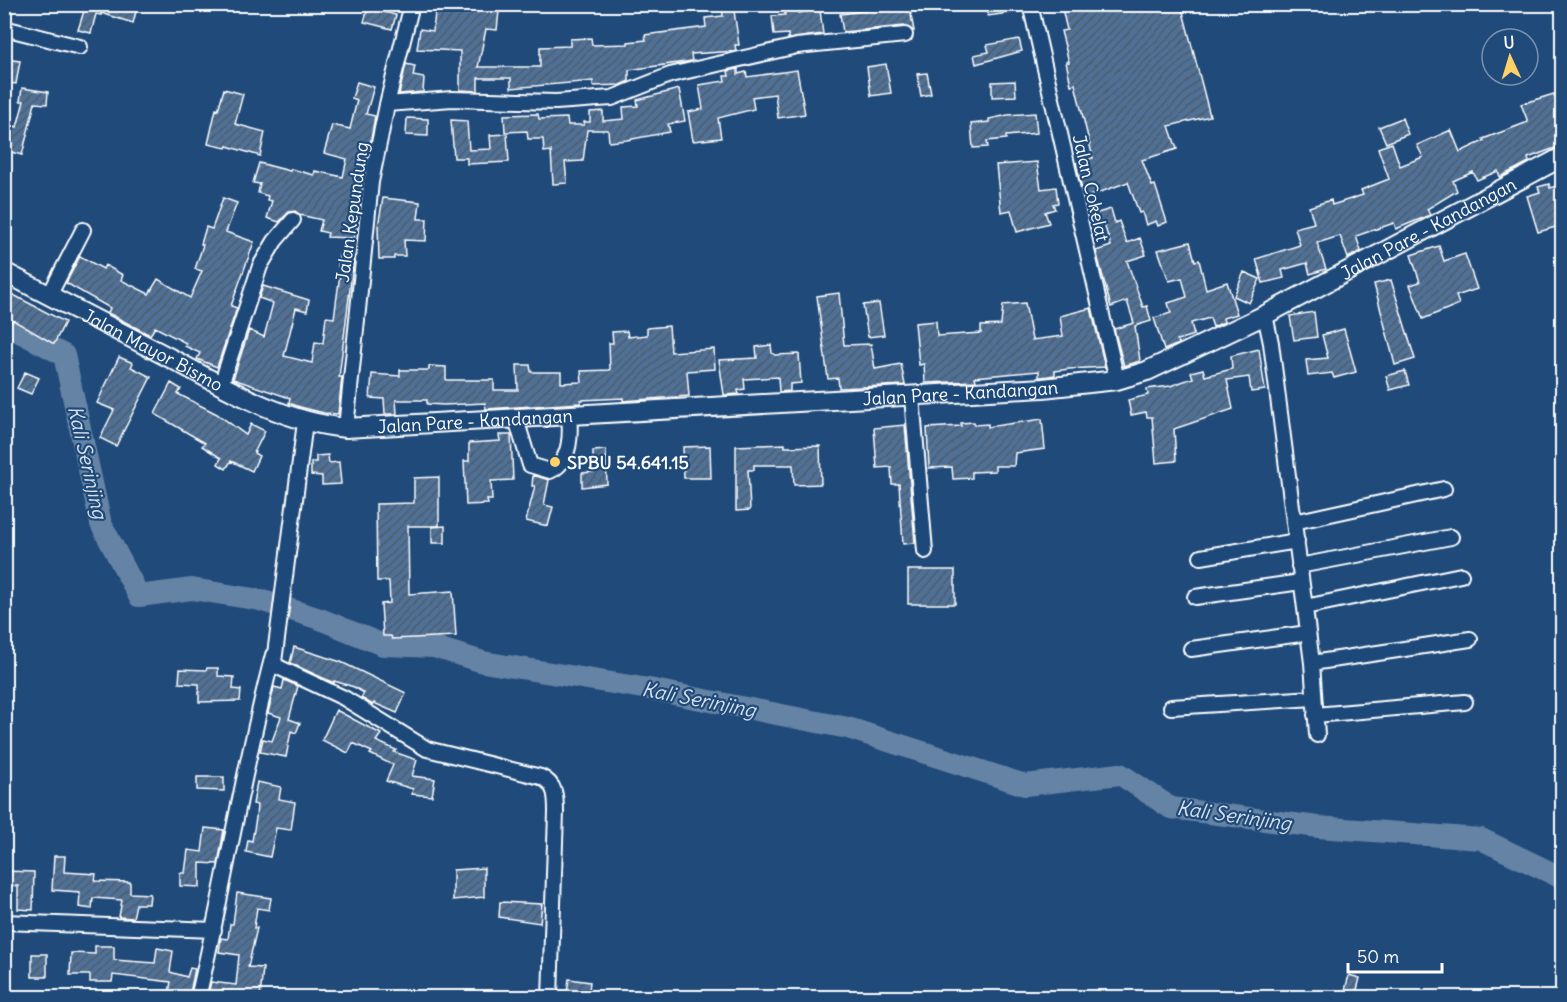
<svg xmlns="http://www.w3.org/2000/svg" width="1567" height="1002" viewBox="0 0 1567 1002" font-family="Delius,sans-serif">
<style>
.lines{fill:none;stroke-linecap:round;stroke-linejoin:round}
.river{stroke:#6583a4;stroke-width:22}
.building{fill:url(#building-hatch);stroke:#fff;stroke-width:1.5}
.minor-casing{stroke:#fff;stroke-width:18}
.major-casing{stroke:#fff;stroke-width:22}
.minor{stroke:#1f4a7a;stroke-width:14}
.major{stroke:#1f4a7a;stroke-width:18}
.poi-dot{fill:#ffd166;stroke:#1f4a7a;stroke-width:2}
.labels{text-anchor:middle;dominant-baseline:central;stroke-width:4.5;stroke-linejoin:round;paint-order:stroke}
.street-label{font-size:18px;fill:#fff;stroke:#1f4a7a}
.poi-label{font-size:18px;font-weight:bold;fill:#fff;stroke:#1f4a7a;text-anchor:start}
.water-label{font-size:20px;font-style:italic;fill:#d8e0e8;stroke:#1f4a7a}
</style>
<defs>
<pattern id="building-hatch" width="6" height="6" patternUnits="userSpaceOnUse" patternTransform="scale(1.5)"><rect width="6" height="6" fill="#507197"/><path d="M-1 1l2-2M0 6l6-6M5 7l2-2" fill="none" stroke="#4e5b6a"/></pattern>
</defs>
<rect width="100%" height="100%" fill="#1f4a7a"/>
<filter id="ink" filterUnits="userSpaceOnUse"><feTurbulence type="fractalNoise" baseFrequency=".0167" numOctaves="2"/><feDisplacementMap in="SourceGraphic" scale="12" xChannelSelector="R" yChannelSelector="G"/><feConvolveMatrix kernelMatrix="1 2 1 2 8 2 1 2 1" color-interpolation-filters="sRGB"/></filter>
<g filter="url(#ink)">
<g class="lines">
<path class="river" d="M4 324 64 355 101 524 139 596 192 589 260 600 320 619 383 645 434 647 483 662 649 689 848 728 1025 785 1120 774 1171 808 1318 827 1481 839 1562 878"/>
</g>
<path class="building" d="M73 4H138L133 23 101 13V15L96 14 91 33 78 30 84 11 72 8Z
M436 4H469L470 8 499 11 497 30 486 29 478 67H540V47L570 46V39L591 38 592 45 628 44V42L646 40 645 35 706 27 705 18 723 16 722 4H733L739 45H735L736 51 691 54 692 61 629 70V81L620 85 593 86V81L511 88V78H478V91L460 90V51L417 49 420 29 433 31Z
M886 4H909L914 31 904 26 843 32 840 14 887 8Z
M986 4H1021L1022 11 988 16Z
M1061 4H1181L1210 116 1169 126 1177 149 1142 160 1152 186 1155 185 1167 222 1158 226 1156 221 1146 225 1142 212 1139 213 1128 182 1084 198 1076 163 1093 158 1075 84 1071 85 1066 62H1069L1061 31 1067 30Z
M797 5 798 13 820 10 823 34 788 39V34L774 35 772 16 785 15 784 7Z
M368 8 396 15 392 29 364 22Z
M1019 39 1022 51 976 64 974 55 989 52 987 45Z
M4 59 20 61 16 84 4 82Z
M406 64 415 66 413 76 424 78 423 92 399 94Z
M886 64 891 93 871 96 867 67Z
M738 69V74L746 72 747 77 797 70 805 114 778 118 775 94 752 97 754 109 718 118 721 138 693 141 688 112 703 109 699 85 725 81 724 76H729L728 71Z
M927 73 931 94 921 96 917 74Z
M1015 81 1016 96 992 97V82Z
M357 82 374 87 366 114 375 116 354 238 327 237 328 233 319 231 322 220 300 215 295 211 289 212 279 222 267 218 272 201 267 200 268 196 258 193 260 184 253 183 259 163 290 171 291 169 314 175 315 171 343 177 347 159 324 153 332 125 350 129 357 100 352 98Z
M22 88 48 92 47 104 35 103 22 155 4 150V123L17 127 24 101H20Z
M224 89 243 94 235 124 265 132 260 156 227 146 226 148 208 144 216 109 218 110Z
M679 89 685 121 668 124 670 132 627 140 609 142 608 130H587L583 161 565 162 567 183 553 184 551 151 544 152 543 139H528L527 131 505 132 504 115 538 114 539 119 567 118 568 125H584V122H590V112L603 111V121L624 119 623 107 638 106 637 100Z
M1554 94 1555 97 1563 94V145L1528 158 1529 162 1500 177 1498 171 1477 180 1473 172 1453 181 1457 191 1427 209 1430 215 1396 229 1394 223 1356 236 1361 251 1348 258 1340 236 1317 243 1326 269 1310 274 1307 263 1282 270 1284 278 1263 283 1256 259 1300 245 1295 228 1314 223 1309 207 1331 200 1332 205 1363 195 1361 190 1389 179 1378 148 1392 143 1400 166 1423 157 1417 145 1451 130 1460 152 1484 141 1483 139 1528 122 1521 104Z
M1035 113 1037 133 1006 136V139L987 141 988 147 973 148 971 124 989 122V119L1008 115Z
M407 118 428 119V136L406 135Z
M1402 118 1408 134 1386 143 1379 127Z
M451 120 467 121 469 150 491 149 490 135 507 134 509 162 467 164V158H454Z
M1037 162 1041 189 1056 187 1058 203 1053 204 1055 209 1045 212 1049 223 1017 232 1011 210 1001 212 996 165Z
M1549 184 1550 188 1563 184V225L1538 232 1527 196 1540 192 1538 187Z
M223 198 237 203 226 232 254 242 231 306 237 308 217 367 197 359 200 353 185 346 186 343 155 327 150 335 108 313 110 308 66 283 80 256 103 269 105 265 123 275 121 280 149 294 158 279 190 298 202 271 195 269 203 245 201 244 206 227 212 229Z
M383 198 420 202 418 219H427L426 241 404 240 405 256H394V259H379L378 226Z
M1111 209 1115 223 1119 221 1127 243 1140 238 1146 255 1127 261 1143 307 1147 306 1151 321 1135 326 1140 361 1124 366 1114 329 1134 323 1127 301 1111 307 1096 251 1111 246 1104 224 1094 226 1091 215Z
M1190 242 1195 261 1199 260 1206 289 1227 282 1237 314 1223 318 1224 322 1213 327 1210 318 1191 323 1194 335 1177 340 1179 344 1164 350 1154 318 1171 313 1168 303 1187 297 1182 278 1169 281 1158 250Z
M1439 246 1444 261 1465 254 1477 289 1456 296 1459 304 1423 319 1410 285 1420 282 1411 255Z
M339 255 354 257 339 377H342L338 414 324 413 300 407 289 403 290 398 233 379 249 330 264 337 273 303 259 298 263 286 309 300 307 311 296 308 284 356 312 363 315 342 323 343 326 317 334 318 341 267H338Z
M1244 272 1260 279 1249 303 1234 296Z
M1391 280 1415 359 1395 365 1374 284Z
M4 290 65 322 54 344 13 320 12 322 4 318Z
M839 293 844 345 871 344 875 369 901 364 905 385 839 388 838 378 828 379 817 296Z
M879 303 884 335 868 337 863 305Z
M1025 303 1032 340 1063 336 1060 316 1091 308 1105 367 1069 369 1055 371V375L1042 377H1039V371L975 377 976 381 925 383 924 364 919 365 915 323 936 321 937 336 981 333V326L1001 325 1003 305Z
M1314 312 1317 337 1294 340 1290 316Z
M669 326 671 352 714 349 715 369 687 371 689 396 623 401V398L581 400V403L486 409 485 403 444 405 427 404V400H396L397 414H385L384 399 370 398 372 374 400 376V370H429V366L446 367V380H494V390H518L517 365H530L531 372H561V383L582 382 581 371 610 370 609 343H613L612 332 627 331 628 337 647 335V328Z
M1344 329 1356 372 1334 378 1332 373 1308 376 1306 360 1328 358 1322 335Z
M771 345 772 353 775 355 799 354 801 383 790 384V391L779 392 778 377 744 379 745 389 738 390 739 394 724 395 719 360 757 358 756 347Z
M1259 349 1265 390 1251 392 1249 377 1227 380 1233 409 1174 429 1176 461 1156 463 1152 417H1147L1146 412 1131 415 1128 400 1148 395 1147 389 1170 386 1193 378 1191 372 1203 369 1205 376 1232 369 1231 356Z
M119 357 133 363 131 367 151 377 116 446 100 438 114 410 97 403Z
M1405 371 1409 385 1390 390 1386 376Z
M25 372 39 378 31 394 17 388Z
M171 383 181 389 178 394 217 414 246 435 251 424 265 431 254 453 259 456 252 471 231 461 226 469 218 464 221 458 202 446 205 443 155 414Z
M1042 419 1045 449 1015 453 1014 466H995V471L972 472V478L953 479 952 467 929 468 927 428 961 426V423L974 422V425L988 424V427Z
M905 425 915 543 903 544 899 484H892L891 467 877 468 874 428Z
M499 435H511L513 480 491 481 492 500H487L488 504 466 505 464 461H469V443L500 441Z
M785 444V447L820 446 821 484 794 485 793 465H754V470H748L750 510 736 511V446Z
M710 446 711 478H684L683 447Z
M606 450 607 484 582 487V473L593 472V451Z
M328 455 329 463 339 462 341 484 322 485V476L311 475V462H316V456Z
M533 475 549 480 544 505 553 507 548 526 526 521 535 486H532Z
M439 477V526H408L409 594 453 591 456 636 392 639 391 636H383L381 604 390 603 389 581H377L376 504 414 503V478Z
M445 526V543H432V527Z
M908 570H955V604H908Z
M294 647 341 662 406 693 397 713 374 703 373 705 361 698 364 693 354 687 334 681V683L290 663Z
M207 668H218V676L234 677 233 689 241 690 240 701 199 702V684L179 683 180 669 206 670Z
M284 680 298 686 289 719 300 723 296 733 291 731 286 757 260 752 263 739 272 741 281 717 268 713 274 687 282 689Z
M336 710 381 734 376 741 396 750 394 752 417 760 412 776 435 779 432 796 412 794 413 789 386 781 393 765 370 754 372 752 353 743 348 753 322 740Z
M197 777H224V791L197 790Z
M257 782 281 787 279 799 295 802 291 830 276 828 270 857 246 852 248 840 252 841 256 818 257 805 253 804Z
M205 828 224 830 218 864 200 863V887L180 886V873H185L188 850 202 852Z
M54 856H65L64 872 96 874 95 881 130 882V893L150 894 149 904H136L133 918 119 917 122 900 93 898 92 909 79 907 80 892 52 890Z
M484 868V897L453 900V870Z
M4 871 34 872 33 910 18 909V886H4Z
M237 893 271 898 269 910 257 908 254 928H257L248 967 263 968 260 998H207L211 982 236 985 239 955 219 952 221 938 228 939 230 924H233Z
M500 902 542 904 540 923 499 917Z
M95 946H114V960L155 963 157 948 173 951 170 972 187 977 190 968 195 969 189 998H168L171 982 113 975 112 982H90V975H70L71 953 95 954Z
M32 954H47V977H32Z
M1349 975 1360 978 1355 998H1343Z
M569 979 590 982 588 998H566Z"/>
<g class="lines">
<g class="minor-casing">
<path id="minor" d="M1030 4 1117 380
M4 28 80 47
M387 104 452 99 556 102 612 98 670 75 797 46 905 35
M49 296 83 230
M1265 315 1271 343 1312 663 1317 735
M221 385 260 266 275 241 293 220
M912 397 925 551
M516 419 530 465 550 471C571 462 571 435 569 416
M305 422 274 662 278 667 344 698 427 749 541 777C556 784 556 797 556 812L550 998
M346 428 371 182 388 100 412 4
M1294 522 1444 489
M1201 557 1297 541
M1299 566 1451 537
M1195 597 1301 582
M1305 607 1461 575
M1191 649 1308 633
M1312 663 1470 639
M1171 707 1314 698
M1315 715 1465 702
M4 922 214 930
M198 998C225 884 243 768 273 655"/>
</g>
<g class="major-casing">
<g id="major">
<path id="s1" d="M4 272C60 301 116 330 172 359 228 389 282 422 346 428L1043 388 1117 380 1147 371 1265 315 1562 157"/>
</g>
</g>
<use href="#minor" class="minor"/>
<use href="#major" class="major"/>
</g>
</g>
<circle class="poi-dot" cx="555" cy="462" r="6"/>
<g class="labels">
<g class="street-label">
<text transform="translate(1091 188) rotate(77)">Jalan Cokelat</text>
<text transform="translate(352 212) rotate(-82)">Jalan Kepundung</text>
<text stroke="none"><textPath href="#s1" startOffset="1497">Jalan Pare - Kandangan</textPath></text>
<text stroke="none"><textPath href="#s1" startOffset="168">Jalan Mayor Bismo</textPath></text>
<text stroke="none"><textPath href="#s1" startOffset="993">Jalan Pare - Kandangan</textPath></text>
<text stroke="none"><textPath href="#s1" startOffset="507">Jalan Pare - Kandangan</textPath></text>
</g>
<g class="poi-label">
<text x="567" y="462">SPBU 54.641.15</text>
</g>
<g class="water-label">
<text transform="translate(88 462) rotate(77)">Kali Serinjing</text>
<text transform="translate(699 699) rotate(11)">Kali Serinjing</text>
<text transform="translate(1234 815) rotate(8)">Kali Serinjing</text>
</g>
</g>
<rect width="1567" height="1002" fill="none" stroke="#1f4a7a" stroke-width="24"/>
<rect x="12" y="12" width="1543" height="978" fill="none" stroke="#fff" stroke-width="2" filter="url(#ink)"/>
<g transform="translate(1510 57) rotate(356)"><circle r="28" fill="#1f4a7a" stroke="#7992af" stroke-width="1.5"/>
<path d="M0-4.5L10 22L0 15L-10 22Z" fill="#ffd166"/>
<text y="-9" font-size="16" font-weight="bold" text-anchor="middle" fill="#ffffff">U</text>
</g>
<path d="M1348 963v9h94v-9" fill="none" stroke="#ffffff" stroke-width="3"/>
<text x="1357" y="963" font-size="18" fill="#ffffff" stroke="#1f4a7a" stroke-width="4.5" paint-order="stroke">50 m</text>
</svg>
